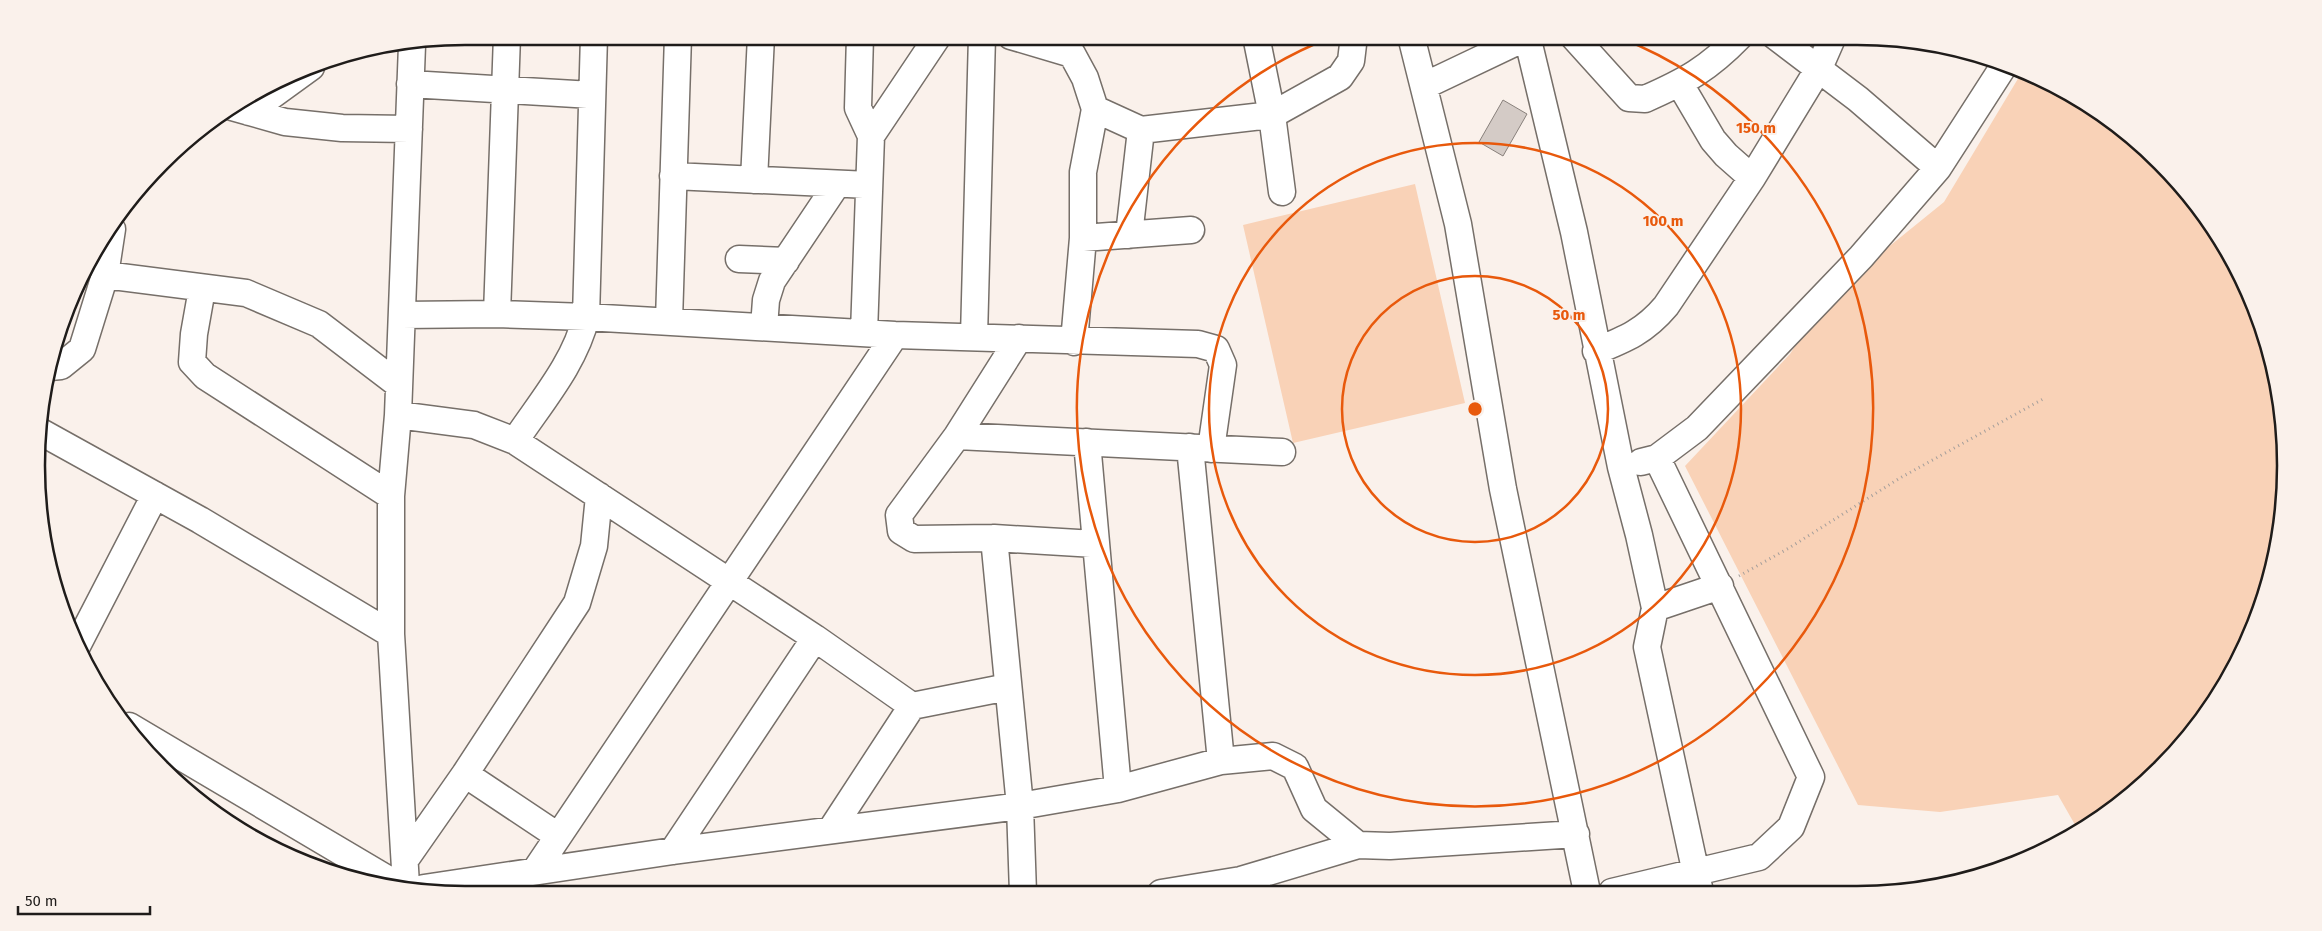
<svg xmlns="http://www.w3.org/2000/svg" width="2322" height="931" viewBox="0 0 2322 931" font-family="'Fira Sans',sans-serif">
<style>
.green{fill:#f9d2b7}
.building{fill:#d4cbc6;stroke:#88807b}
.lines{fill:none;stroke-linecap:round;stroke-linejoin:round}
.minor-casing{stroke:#766f69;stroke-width:29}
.path{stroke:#a69f9b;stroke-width:3;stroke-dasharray:1 4;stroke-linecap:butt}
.minor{stroke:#fff;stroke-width:26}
.ring{fill:none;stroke:#e8590c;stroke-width:2.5}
.rim{fill:none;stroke:#1f1c1a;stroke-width:2.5}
.centre{fill:#e8590c;stroke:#faf1eb;stroke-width:2.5}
.ring-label{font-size:15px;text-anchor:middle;font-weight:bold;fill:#e8590c;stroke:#faf1eb;stroke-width:4;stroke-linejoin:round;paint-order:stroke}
</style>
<rect width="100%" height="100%" fill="#faf1eb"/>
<path class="green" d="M2022 72 2071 94 2139 143 2197 204 2241 275 2271 354 2285 437 2282 521 2263 603 2213 704 2139 788 2078 830 2058 795 1940 812 1858 805 1685 466 1790 354 1828 296 1944 202Z
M1415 184 1465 403 1293 443 1243 225Z"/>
<path class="building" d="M1503 100 1527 114 1503 156 1479 142Z"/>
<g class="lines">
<g class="minor-casing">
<path id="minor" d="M860 36 858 108 871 136 864 333
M1011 36 1072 54 1085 78 1095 109 1083 172V238L1074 342
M1256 36 1272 115 1282 192
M1411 36 1458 224 1503 489 1587 892
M1527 36 1574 232 1621 467 1639 535 1655 608 1647 647 1700 892
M1573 36 1629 98 1645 99C1686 81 1708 69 1740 36
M1775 36 1858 99 1938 168
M410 84 592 95
M1680 84 1713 140 1726 155 1752 178
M1424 86 1527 37
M232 107 285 122 342 128 409 129
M1095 109 1141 130 1272 115 1340 77 1351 61 1354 36
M249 112 311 67
M871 136 938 36
M673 176 869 185
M754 180 761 36
M1129 235 1141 130
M1083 238 1191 230
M739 259 786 261
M105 275 246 293 319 324 399 385
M202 289 194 334 192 362 205 376 391 496
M497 314 507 36
M402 315 497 314 586 317 895 335 1198 344 1216 349 1223 365 1211 449
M669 321 678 36
M764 327 766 300 772 281 837 184
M974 337 982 36
M1019 338 957 436 899 515 901 531 914 539 994 538 1095 544
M1596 351C1626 339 1645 331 1666 306L1752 178 1819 68 1833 36
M50 367 61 366 82 349 105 275 112 229
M398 415 474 425 515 441 815 638 912 706
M41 432 200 520 391 634
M957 436 1282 452
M515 441C541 402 575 363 586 317L594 36
M1087 442 1118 789
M1190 447 1221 761
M1641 462 1657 458 1697 428 1861 257 1938 168 2005 64
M994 538 1020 806 1023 893
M1655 608 1720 586
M77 646 155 495
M129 726 394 883
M465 774 558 836
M831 830 912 706 1008 687
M673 851 815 638
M405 860 465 774 577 603 594 546 599 496
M535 871 895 335
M406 885 391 634V496L398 415 412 45
M424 888 673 851 1020 806 1118 789 1221 761 1273 756 1295 767 1314 809 1358 845 1390 846 1576 834
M1612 892 1759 857 1791 827 1811 777 1657 458
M1161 893 1241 880 1358 845"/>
</g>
<path class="path" d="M1739 576 1789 548 1900 478 2043 399"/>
<use href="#minor" class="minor"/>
</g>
<g class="ring">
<circle cx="1475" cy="409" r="133"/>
<circle cx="1475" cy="409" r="266"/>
<path d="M1618 37A398 398 0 1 1 1332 37"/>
</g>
<path d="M0 0H2322V931H0ZM465 45H1857A420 420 0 0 1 2277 465V466A420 420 0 0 1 1857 886H465A420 420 0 0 1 45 466V465A420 420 0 0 1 465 45Z" fill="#faf1eb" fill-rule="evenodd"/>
<path class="rim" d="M465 45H1857A420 420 0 0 1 2277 465V466A420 420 0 0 1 1857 886H465A420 420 0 0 1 45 466V465A420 420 0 0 1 465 45Z"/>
<circle cx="1475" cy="409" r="8" class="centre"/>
<g class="ring-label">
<text x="1756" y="133">150 m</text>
<text x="1663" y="226">100 m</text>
<text x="1569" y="320">50 m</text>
</g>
<path d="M18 906v8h132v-8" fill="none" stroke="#1f1c1a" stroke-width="2.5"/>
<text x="25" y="906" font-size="15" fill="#1f1c1a" stroke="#faf1eb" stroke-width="4" paint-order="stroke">50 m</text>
</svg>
